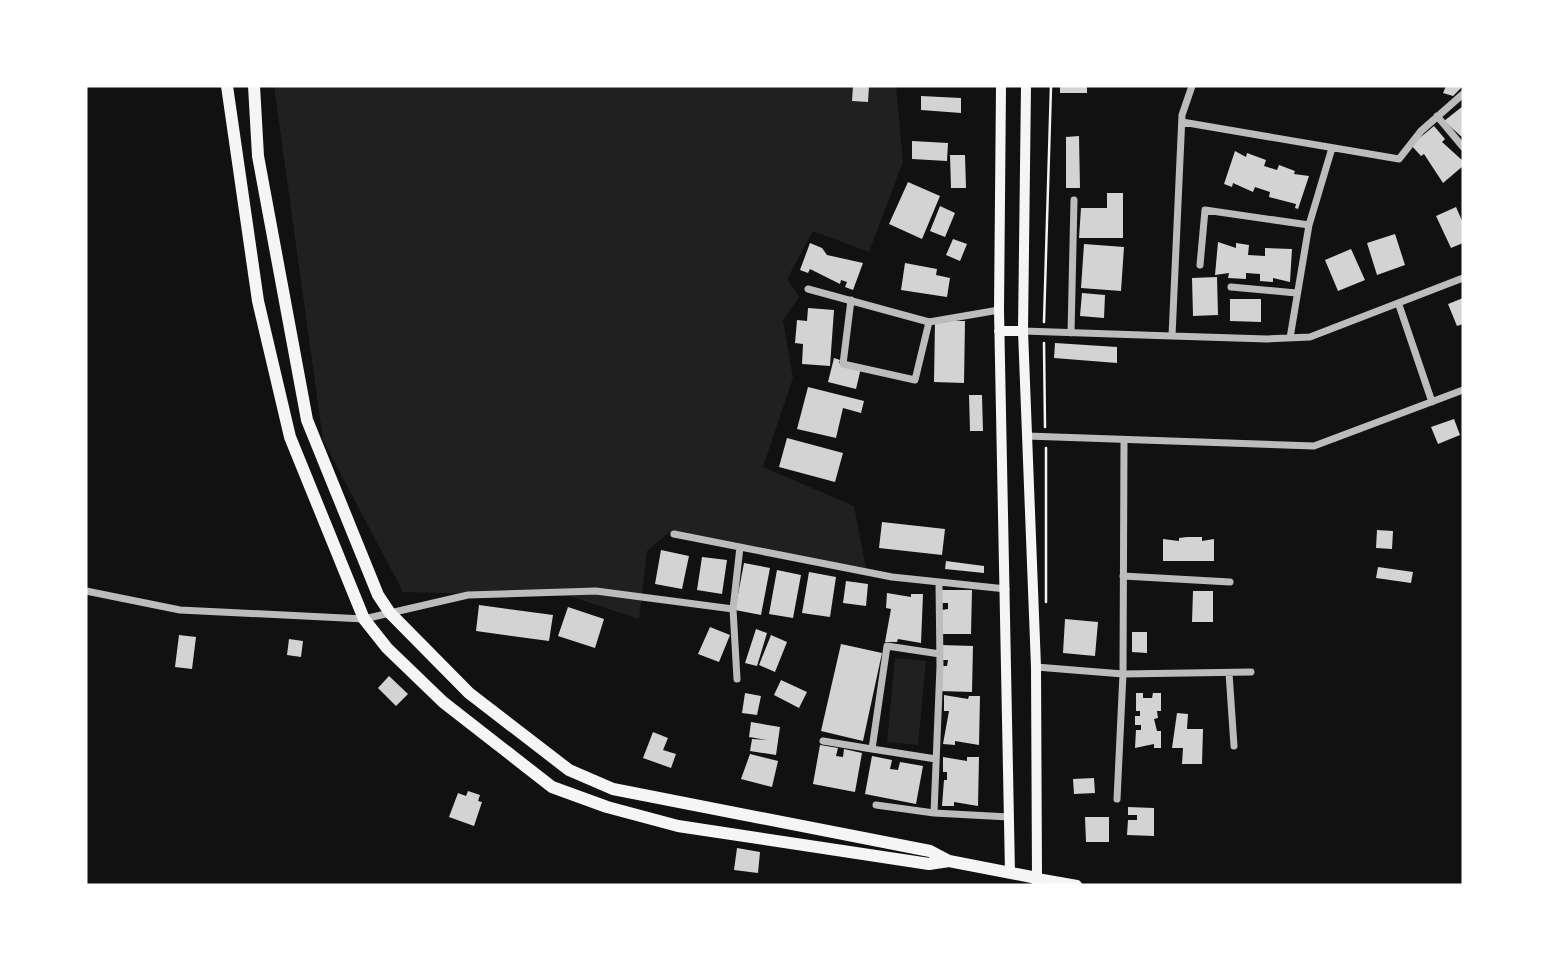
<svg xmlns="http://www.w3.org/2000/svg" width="1549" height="971" viewBox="0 0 1549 971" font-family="Roboto,sans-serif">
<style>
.green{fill:#202020}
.building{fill:#d3d3d3}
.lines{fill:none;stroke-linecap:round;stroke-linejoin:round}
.path{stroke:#f5f5f5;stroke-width:2.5}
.minor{stroke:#bcbcbc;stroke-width:7}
.secondary{stroke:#f5f5f5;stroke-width:10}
.primary{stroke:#f5f5f5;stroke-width:10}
.trunk{stroke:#f5f5f5;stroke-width:12}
</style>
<rect width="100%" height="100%" fill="#111"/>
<path class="green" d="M274 86H896L903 162 869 252 813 231 787 279 799 297 783 320 793 378 763 467 854 506 866 568 668 533 647 551 639 619 570 596 403 592 323 440Z
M895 658 926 661 918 745 887 742Z"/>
<path class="building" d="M853 86H869L868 102 852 101Z
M1060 86H1087V93H1060Z
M1446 86H1463L1453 96 1443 93Z
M921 96 961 98V113L921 110Z
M1463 106V138L1444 121Z
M1434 126 1445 139 1442 142 1463 161V166L1443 183 1424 154 1421 156 1411 145Z
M1079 136 1080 188H1066V137Z
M912 141 948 143 947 161 912 159Z
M1235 151 1246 157 1247 153 1266 160 1264 166 1277 170 1279 165 1295 171 1294 174 1309 176 1298 209 1295 208 1296 204 1269 197 1270 192 1255 187 1253 192 1233 183 1232 187 1224 184Z
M950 155H965L966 188H951Z
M908 182 940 196 922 239 889 224Z
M1107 193H1123V238H1079L1081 208H1107Z
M940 206 955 213 945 237 930 231Z
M1456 207 1463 223V243L1451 248 1436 216Z
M1395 234 1405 265 1377 275 1367 243Z
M953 239 967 244 960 261 946 255Z
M1218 242 1236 248V243L1249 245 1248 255 1265 256V248L1292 249 1290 282 1273 278V282L1260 281V274L1246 273V279L1228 278 1229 273 1215 275Z
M810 243 822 248 827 255 863 263 853 290 845 287 847 282 841 280 840 284 810 269 808 273 800 270Z
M1084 244 1124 247 1121 291 1081 288Z
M1351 249 1365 280 1338 291 1325 260Z
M905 263 937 269 936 275 950 278 947 297 901 290Z
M1217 277 1218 315 1193 316 1192 278Z
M1082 293 1105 295 1104 318 1080 316Z
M1463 298V324L1457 326 1448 304Z
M1230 299H1261V322L1230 321Z
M808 308 834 310 830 366 802 364 803 344 795 343 797 320 807 321Z
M935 321H965L964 383 934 382Z
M1055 343 1117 347V363L1054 358Z
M834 358 840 360 839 363 861 368 856 389 828 382Z
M808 387 864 401 861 413 843 408 836 438 797 429Z
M969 395H982L983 431H970Z
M1454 419 1460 435 1438 444 1431 427Z
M787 438 843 453 835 482 779 467Z
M882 522 945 529 942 555 879 548Z
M1377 530 1393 531 1392 549 1376 548Z
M1187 537H1202V541L1214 539V561H1163V539L1179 541V538Z
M661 550 689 556 682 589 655 584Z
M702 557 727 560 722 594 697 590Z
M946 561 984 566V573L945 569Z
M744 563 770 568 761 615 735 610Z
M1378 567 1413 572 1411 583 1376 578Z
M777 570 801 575 793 618 769 614Z
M809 572 836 577 830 617 802 613Z
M846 581 868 584 866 606 843 603Z
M942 590H972L971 634H942V610L948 609V603H942Z
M1193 591H1213V622H1192Z
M887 593 911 597V594H923L921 643 898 639 897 642H885L891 609 886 608Z
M479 605 553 615 549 641 476 631Z
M568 607 604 619 595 648 558 636Z
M1065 619 1098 622 1095 656 1063 653Z
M710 627 730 635 719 662 698 654Z
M756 629 767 633 757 666 745 663Z
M1132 632H1147V653L1132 652Z
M179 635 196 637 192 669 175 667Z
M771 635 787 642 775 672 759 665Z
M289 639 303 641 301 657 287 655Z
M841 644 882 653 863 741 821 731Z
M940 645 973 646 972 692 939 691 940 666H947L948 660H940Z
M389 676 408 694 396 706 378 688Z
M781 680 807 692 799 708 774 695Z
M745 693 761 696 757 715 742 713Z
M1136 693H1143V698H1152L1153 693H1161V711H1157L1158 718 1154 719 1157 731H1161V748H1154V744L1135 748 1136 730H1141V725H1135V716H1140V711H1136Z
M944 695 968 699 969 696H980L979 745 955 741V745L943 744 949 711H944Z
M1177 713 1188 714 1187 729H1203L1202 764H1182L1183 748H1172Z
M751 722 780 727 776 755 750 751 752 739 767 740 749 737Z
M653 732 668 738 663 750 676 754 671 768 643 758Z
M820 745 838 748 836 756 843 757 844 749 862 753 855 792 813 784Z
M750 754 778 761 772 787 741 779Z
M872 756 892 760 890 769 898 770 900 762 923 766 916 804 865 794Z
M943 757 967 761V757H979L978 806 954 802V806H942L944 780H947V772H943Z
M1094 778 1095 793 1074 794 1073 779Z
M468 791 480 795 478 801 482 802 474 826 449 817 458 793 466 796Z
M1128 807 1154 808V836L1127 835 1128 820H1137V815H1128Z
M1085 817H1109V842H1086Z
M737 848 760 852 758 873 734 870Z"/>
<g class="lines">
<path class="path" d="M1044 322 1051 86
M1044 343 1045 427
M1046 448V602"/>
<path class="minor" d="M1437 116 1463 147
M1182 122 1399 159 1421 131 1463 94
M1200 265 1205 210 1309 225 1332 148
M1231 287 1296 293
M808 289 929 322 999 310
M851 300 843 364 915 380 929 322
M1399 305 1432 402
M1023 331 1172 336 1182 115 1192 86
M1071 333 1074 200
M1172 336 1267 339 1310 337 1463 278
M1290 338 1309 225
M1027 436 1314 446 1463 390
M674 534 892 577 1006 589
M1123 576 1230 582
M86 591 180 610 364 619 468 595 596 591 733 609 737 679
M733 609 740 547
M1036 667 1123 674 1251 672
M1229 673 1234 746
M823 741 872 749
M936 759 872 749 887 646 940 654
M1117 799 1123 674 1124 441
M876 805 934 813 1009 817
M934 813 940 666 939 582"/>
<path class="secondary" d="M1001 86 999 310 1010 873
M1026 86 1023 331 1036 667 1037 878
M999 331H1023"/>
<path class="primary" d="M1037 878 1077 885"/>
<path class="trunk" d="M227 86 258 301 290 437 364 619 387 648 443 702 552 787 607 807 678 826 929 864 949 861
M254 86 258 156 307 420 378 595 390 613 469 693 569 770 613 789 930 851 949 861 1037 878 1038 885"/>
</g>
<rect width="1549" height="971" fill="none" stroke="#ffffff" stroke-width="175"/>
</svg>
